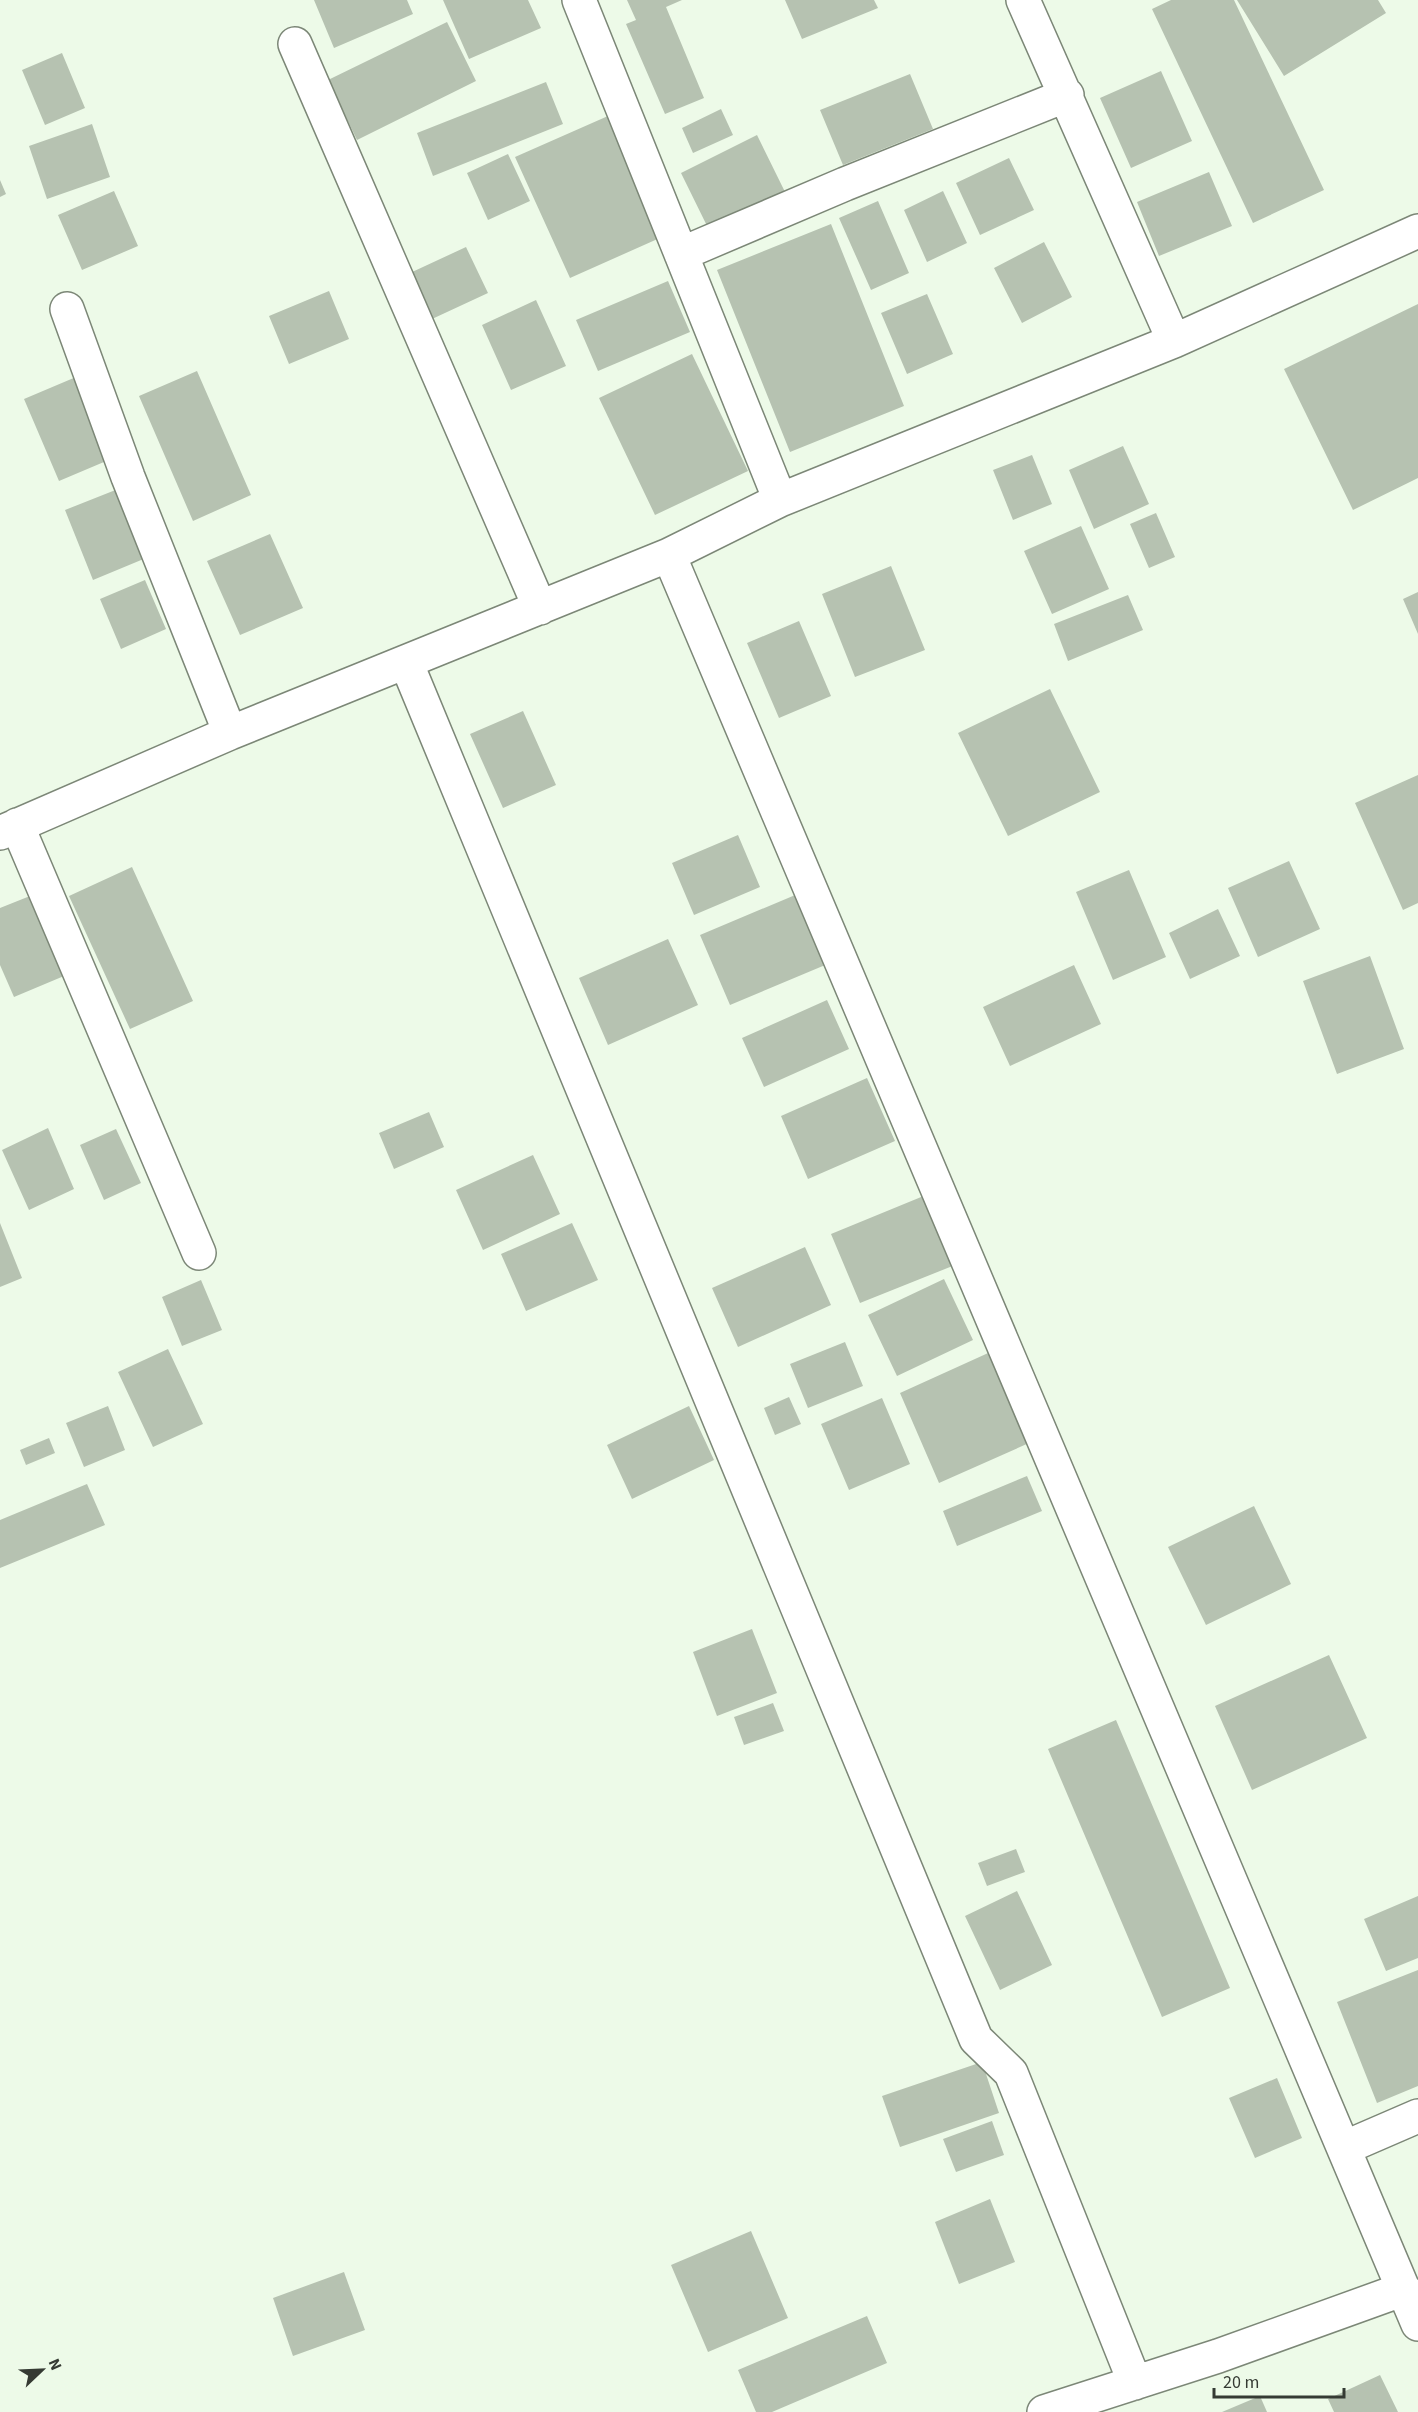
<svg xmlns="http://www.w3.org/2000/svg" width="1418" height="2412" viewBox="0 0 1418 2412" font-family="'Source Sans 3',sans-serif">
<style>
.building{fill:#b6c2b1}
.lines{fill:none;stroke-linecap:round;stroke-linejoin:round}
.street-casing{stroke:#7c8777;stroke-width:36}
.street{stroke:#fff;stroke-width:33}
</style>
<rect width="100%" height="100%" fill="#edfae8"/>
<path class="building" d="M314 0H407L413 14 334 48Z
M443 0H528L541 28 469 59Z
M627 0H682L666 7 704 98 665 114 626 24 636 20Z
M785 0H874L878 8 802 39Z
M1171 0H1234L1324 190 1253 223 1152 9Z
M1237 0H1378L1386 13 1284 76Z
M447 22 476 81 357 140 328 80Z
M62 53 85 108 45 125 22 70Z
M1161 71 1192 141 1131 168 1100 98Z
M910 74 933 129 843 165 820 110Z
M546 82 563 124 433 176 417 133Z
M721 109 733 135 693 153 682 128Z
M608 116 662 237 570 278 515 157Z
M92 124 110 177 47 199 29 146Z
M757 135 787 196 711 234 681 173Z
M508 154 530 201 488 220 467 173Z
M1009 158 1034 210 980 235 956 183Z
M1209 172 1232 226 1159 256 1137 202Z
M0 180 6 194 0 197Z
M114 191 138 246 82 270 58 215Z
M943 191 967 243 927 262 904 210Z
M878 201 909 273 871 290 839 218Z
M831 224 904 406 790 452 717 270Z
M1044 242 1072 297 1022 323 994 268Z
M466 247 488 293 432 319 410 273Z
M668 281 690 332 598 371 576 320Z
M329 291 349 339 289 364 269 316Z
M927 294 953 354 907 374 881 313Z
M536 300 566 366 511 390 482 325Z
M1418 304V478L1353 510 1284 369Z
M692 354 748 471 655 515 599 398Z
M197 371 251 495 193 521 139 396Z
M76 377 111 459 59 481 24 399Z
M1123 446 1149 504 1094 529 1069 470Z
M1032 455 1052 504 1013 520 993 470Z
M118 489 146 558 93 580 65 510Z
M1156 513 1175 557 1149 568 1130 524Z
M1081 526 1109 589 1052 614 1024 551Z
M270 534 303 608 240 635 207 561Z
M891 566 925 650 855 677 822 594Z
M145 580 166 629 121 649 100 599Z
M1418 592V634L1403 599Z
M1128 595 1143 630 1068 661 1054 624Z
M799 621 831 696 779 718 747 643Z
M1050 689 1100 792 1008 836 958 733Z
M523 711 556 785 503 808 470 734Z
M1418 775V903L1403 910 1355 803Z
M738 835 760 887 694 915 672 863Z
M1289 861 1320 929 1258 957 1228 888Z
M132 867 193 1001 130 1029 69 896Z
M1129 870 1166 957 1113 980 1076 892Z
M800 893 830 963 730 1005 700 935Z
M30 896 64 976 14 997 0 965V908Z
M1218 909 1240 956 1190 979 1169 933Z
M668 939 698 1005 608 1045 579 978Z
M1370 956 1404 1049 1337 1074 1303 981Z
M1074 965 1101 1024 1010 1066 983 1007Z
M827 1000 849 1049 764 1087 742 1038Z
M867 1078 895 1141 808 1179 781 1116Z
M429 1112 444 1147 394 1169 379 1133Z
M48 1128 74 1189 29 1210 2 1150Z
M116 1129 141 1183 104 1200 80 1145Z
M533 1155 560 1214 483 1250 456 1190Z
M926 1195 955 1265 860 1303 831 1234Z
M0 1223 22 1278 0 1287Z
M572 1223 598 1280 526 1311 501 1254Z
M805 1247 831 1305 738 1347 712 1288Z
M944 1279 973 1340 897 1376 868 1315Z
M201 1280 222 1330 182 1346 162 1297Z
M845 1342 863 1386 808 1408 790 1364Z
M168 1349 203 1424 153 1447 118 1372Z
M997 1349 1038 1439 939 1483 900 1393Z
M789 1397 801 1424 775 1435 764 1408Z
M882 1398 910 1464 849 1490 821 1424Z
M108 1406 125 1450 84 1467 66 1423Z
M689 1406 714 1460 632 1499 607 1445Z
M49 1438 55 1453 26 1465 20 1450Z
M1027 1476 1042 1511 957 1546 943 1511Z
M87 1484 105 1525 0 1568V1520Z
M1254 1506 1291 1584 1206 1625 1168 1547Z
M752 1629 777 1693 717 1716 693 1652Z
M1329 1655 1367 1738 1252 1790 1215 1706Z
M773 1703 784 1731 744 1745 734 1717Z
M1116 1720 1230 1988 1162 2017 1048 1749Z
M1016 1849 1025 1872 987 1886 978 1863Z
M1017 1891 1052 1965 1000 1990 965 1916Z
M1418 1896V1958L1386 1971 1364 1919Z
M1418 1970V2086L1377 2103 1337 2002Z
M982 2062 999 2113 900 2147 882 2096Z
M1277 2078 1302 2138 1255 2158 1229 2098Z
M992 2121 1004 2155 956 2172 943 2139Z
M990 2199 1015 2262 959 2284 935 2222Z
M751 2231 788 2318 708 2352 671 2265Z
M344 2272 365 2330 293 2356 273 2298Z
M867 2316 887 2363 772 2412H756L738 2370Z
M1380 2375 1398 2412H1334L1328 2399Z
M1260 2396 1267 2412H1222Z"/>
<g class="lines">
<g class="street-casing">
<path id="street" d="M579 0 780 500
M1023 0 1174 341
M295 44 540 608
M681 254 845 184 1067 95
M67 309 128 477 230 733
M669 555 1418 2324
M406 662 976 2039 1011 2073 1135 2383
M17 825 199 1253
M0 833 230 733 669 555 780 500 1174 341 1418 231
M1344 2148 1418 2116
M1044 2412 1218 2356 1404 2289"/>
</g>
<use href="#street" class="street"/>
</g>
<g transform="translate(42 2370) rotate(67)" stroke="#edfae8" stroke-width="4.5" paint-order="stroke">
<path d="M0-4.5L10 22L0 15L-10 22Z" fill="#353a33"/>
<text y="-9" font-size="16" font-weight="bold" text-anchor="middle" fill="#353a33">N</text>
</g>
<path d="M1214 2388v9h130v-9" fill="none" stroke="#353a33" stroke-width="3"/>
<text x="1223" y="2388" font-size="18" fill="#353a33" stroke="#edfae8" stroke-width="4.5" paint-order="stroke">20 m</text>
</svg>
